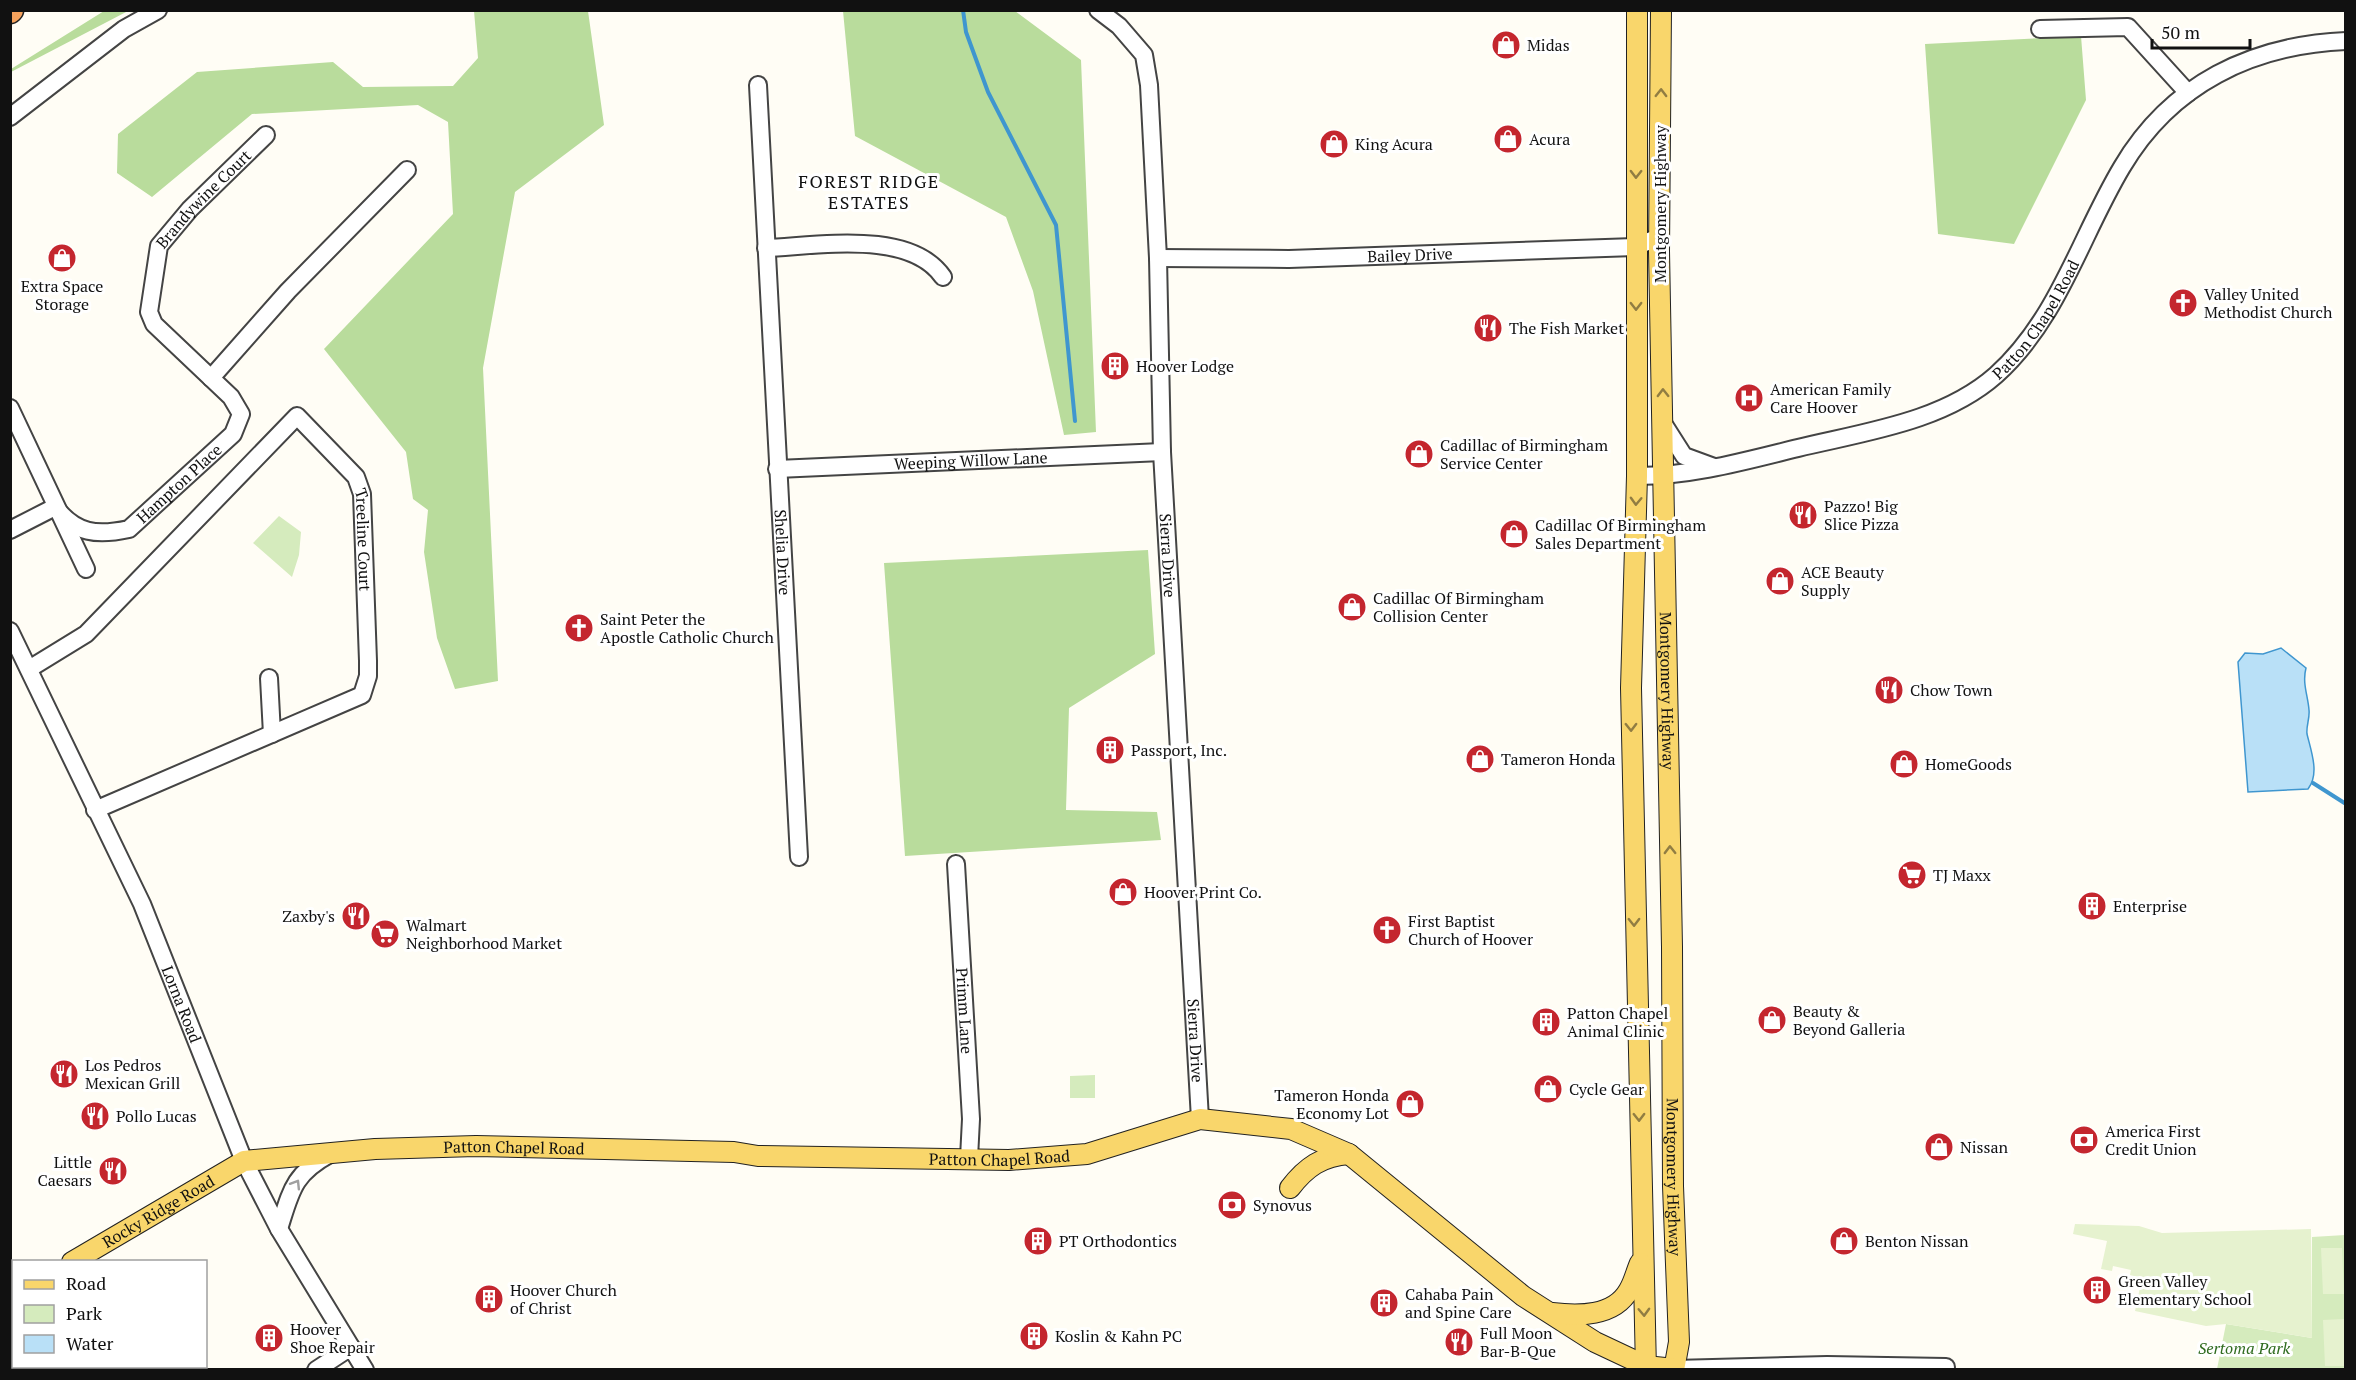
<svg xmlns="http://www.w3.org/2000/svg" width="2356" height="1380" viewBox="0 0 2356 1380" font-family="'PT Serif',serif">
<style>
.green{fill:#d5ebbd}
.forest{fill:#b9dc9c}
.pitch{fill:#e6f2cf}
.water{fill:#b9e0f7;stroke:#3f96cf;stroke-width:1.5}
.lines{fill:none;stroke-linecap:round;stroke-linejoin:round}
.stream{stroke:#3f96cf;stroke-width:4}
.minor-casing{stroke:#444;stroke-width:20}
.major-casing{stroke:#222;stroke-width:22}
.highway-casing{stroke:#222;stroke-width:27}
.minor{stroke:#fff;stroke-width:16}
.major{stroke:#f9d66b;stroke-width:20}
.highway{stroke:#f5a25d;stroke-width:24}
.oneway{stroke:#917d42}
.oneway2{stroke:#a0a0a0}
.labels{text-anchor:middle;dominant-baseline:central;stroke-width:6;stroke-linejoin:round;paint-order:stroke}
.poi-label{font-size:16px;fill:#111;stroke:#fff;text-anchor:start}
.street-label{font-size:16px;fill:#111;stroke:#fff}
.park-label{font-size:16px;font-style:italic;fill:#2f6b1f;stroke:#fff}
.neighbourhood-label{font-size:18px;letter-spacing:1.5px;fill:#111;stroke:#fff}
</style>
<rect width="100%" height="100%" fill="#fffdf5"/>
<path class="green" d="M279 516 301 532 299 555 292 577 253 543Z
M1095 1075V1098H1070V1076Z
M2345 1235V1369H2217L2226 1324 2312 1338V1237Z"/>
<path class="forest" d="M104 11H128L11 72V69Z
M474 11H588L604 125 515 192 483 368 498 681 455 689 437 638 424 552 428 510 413 499 406 452 324 349 453 214 448 122 418 105 252 114 152 197 117 173 118 134 197 72 333 62 363 87 453 86 478 58Z
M843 11H1015L1081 60 1096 432 1064 435 1033 291 1006 217 855 136Z
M2081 36 2086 100 2014 244 1938 234 1925 44Z
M1148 550 1155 654 1069 708 1066 810 1157 812 1161 840 905 856 884 563Z"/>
<path class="pitch" d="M2075 1224 2139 1226 2162 1233 2311 1229 2312 1338 2226 1324 2206 1326 2135 1311 2142 1278 2130 1275 2131 1270 2113 1266 2112 1271 2101 1269 2107 1241 2073 1234Z
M2321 1248H2342L2344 1294H2323Z
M2344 1319 2345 1366H2325L2323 1320Z"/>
<path class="water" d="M2281 648 2306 668C2302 683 2308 696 2309 710 2310 718 2306 726 2307 734 2311 751 2320 774 2308 789L2248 792 2238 662 2245 653 2263 654Z"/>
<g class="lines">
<path class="stream" d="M963 10 966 32 988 92 1056 225 1075 421
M2313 783 2346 804"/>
<g class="minor-casing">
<g id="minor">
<path id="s1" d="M1098 10 1119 26 1144 55 1149 85 1158 258 1162 452 1200 1119"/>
<path d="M2040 29 2128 27 2188 93"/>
<path id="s2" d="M758 85 799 857"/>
<path d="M10 117 124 29 158 10"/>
<path d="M766 248C817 246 910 229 943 277"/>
<path id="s3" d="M1158 258 1289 259 1635 247 1659 237"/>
<path d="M211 378 288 291 407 170"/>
<path d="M10 408 86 569"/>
<path d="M1663 423 1684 456 1714 467"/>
<path id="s4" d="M777 469 1162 452"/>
<path id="s5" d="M1637 476C1692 476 1745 461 1798 448 1864 432 1943 422 1996 375 2059 318 2080 237 2122 167 2171 84 2252 45 2346 41"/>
<path id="s6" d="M10 530 55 507C76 534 97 536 129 529L233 434 241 414 231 397 154 324 149 312 159 246 190 209 266 135"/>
<path id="s7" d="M10 631 142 904 244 1161 279 1229 365 1370"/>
<path id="s8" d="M29 669 86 634 297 416 356 477 362 494 368 661V676L362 695 95 810"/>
<path d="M269 678 272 734"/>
<path id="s9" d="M956 864 971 1119 969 1158"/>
<path d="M279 1229C291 1191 293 1174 330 1154"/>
<path d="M1674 1369 1827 1365 1946 1367"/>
<path d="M316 1370 351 1347"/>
</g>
</g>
<g class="major-casing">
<g id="major">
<path d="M1637 10V476L1631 688 1646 1370"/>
<path id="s10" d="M1661 10 1659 251 1672 947 1673 1186 1679 1342 1674 1370"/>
<path d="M1290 1188C1306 1167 1322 1156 1349 1154"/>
<path id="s11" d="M72 1262 244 1161 375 1149 476 1146 734 1152 758 1156 1009 1160 1087 1154 1200 1119 1291 1129 1349 1154 1523 1296 1595 1342 1646 1366 1674 1369"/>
<path d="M10 1297 14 1296"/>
<path d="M1552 1313C1578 1316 1614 1317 1629 1290 1634 1282 1636 1272 1640 1263"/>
</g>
</g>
<g class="highway-casing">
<path id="highway" d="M10 11 11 10"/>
</g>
<use href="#minor" class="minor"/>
<use href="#major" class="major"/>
<use href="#highway" class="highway"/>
</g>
<defs><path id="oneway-chevron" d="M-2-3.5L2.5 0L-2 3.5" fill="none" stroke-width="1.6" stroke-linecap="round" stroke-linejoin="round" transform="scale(1.5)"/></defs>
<g class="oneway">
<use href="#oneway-chevron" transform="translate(1661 93) rotate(-89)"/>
<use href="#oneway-chevron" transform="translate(1636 174) rotate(91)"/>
<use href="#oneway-chevron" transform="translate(1636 306) rotate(90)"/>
<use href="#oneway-chevron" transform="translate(1663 393) rotate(-91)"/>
<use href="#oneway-chevron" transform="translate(1636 501) rotate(92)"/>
<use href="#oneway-chevron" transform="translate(1631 727) rotate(89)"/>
<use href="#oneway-chevron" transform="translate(1670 850) rotate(-91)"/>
<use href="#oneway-chevron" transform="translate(1634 922) rotate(89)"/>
<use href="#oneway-chevron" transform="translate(1639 1117) rotate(89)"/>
<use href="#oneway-chevron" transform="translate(1644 1312) rotate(88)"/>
</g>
<use class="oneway2" href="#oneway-chevron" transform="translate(296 1184) rotate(-58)"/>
<defs>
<g id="shop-disc" transform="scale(1.5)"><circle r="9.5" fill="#c4262e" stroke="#fff"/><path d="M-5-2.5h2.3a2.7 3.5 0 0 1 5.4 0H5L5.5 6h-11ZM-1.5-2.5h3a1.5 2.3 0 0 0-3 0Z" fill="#fff"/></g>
<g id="church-disc" transform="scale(1.5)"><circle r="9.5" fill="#c4262e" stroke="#fff"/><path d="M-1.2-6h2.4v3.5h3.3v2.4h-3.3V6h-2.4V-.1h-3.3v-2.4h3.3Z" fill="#fff"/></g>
<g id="restaurant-disc" transform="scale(1.5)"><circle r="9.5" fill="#c4262e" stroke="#fff"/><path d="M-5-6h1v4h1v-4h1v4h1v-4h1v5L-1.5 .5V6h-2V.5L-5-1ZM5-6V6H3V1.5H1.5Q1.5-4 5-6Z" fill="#fff"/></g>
<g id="building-disc" transform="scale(1.5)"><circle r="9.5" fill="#c4262e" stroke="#fff"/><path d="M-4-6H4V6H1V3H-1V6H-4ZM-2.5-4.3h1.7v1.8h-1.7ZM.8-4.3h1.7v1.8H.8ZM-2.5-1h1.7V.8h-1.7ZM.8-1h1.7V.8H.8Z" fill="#fff"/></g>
<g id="hospital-disc" transform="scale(1.5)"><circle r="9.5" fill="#c4262e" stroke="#fff"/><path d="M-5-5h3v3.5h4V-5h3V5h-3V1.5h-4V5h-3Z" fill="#fff"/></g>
<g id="supermarket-disc" transform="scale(1.5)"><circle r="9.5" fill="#c4262e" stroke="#fff"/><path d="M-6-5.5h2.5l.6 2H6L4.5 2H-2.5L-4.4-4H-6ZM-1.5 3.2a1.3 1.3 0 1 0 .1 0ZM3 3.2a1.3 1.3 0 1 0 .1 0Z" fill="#fff"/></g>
<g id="bank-disc" transform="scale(1.5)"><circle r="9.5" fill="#c4262e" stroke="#fff"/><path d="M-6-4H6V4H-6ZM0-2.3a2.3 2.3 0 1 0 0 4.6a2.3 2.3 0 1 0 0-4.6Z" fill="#fff"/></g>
</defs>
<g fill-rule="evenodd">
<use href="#shop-disc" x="1506" y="45"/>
<use href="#shop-disc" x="1508" y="139"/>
<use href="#shop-disc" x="1334" y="144"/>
<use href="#shop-disc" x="62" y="258"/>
<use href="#church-disc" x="2183" y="303"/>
<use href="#restaurant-disc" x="1488" y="328"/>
<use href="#building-disc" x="1115" y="366"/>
<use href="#hospital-disc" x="1749" y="398"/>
<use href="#shop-disc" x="1419" y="454"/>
<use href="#restaurant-disc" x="1803" y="515"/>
<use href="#shop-disc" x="1514" y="534"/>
<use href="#shop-disc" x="1780" y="581"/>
<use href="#shop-disc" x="1352" y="607"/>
<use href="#church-disc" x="579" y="628"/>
<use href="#restaurant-disc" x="1889" y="690"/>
<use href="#building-disc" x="1110" y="750"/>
<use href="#shop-disc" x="1480" y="759"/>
<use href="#shop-disc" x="1904" y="764"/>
<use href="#supermarket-disc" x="1912" y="875"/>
<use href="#shop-disc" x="1123" y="892"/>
<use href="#building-disc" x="2092" y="906"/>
<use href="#restaurant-disc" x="356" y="916"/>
<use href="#church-disc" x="1387" y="930"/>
<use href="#supermarket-disc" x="385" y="934"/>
<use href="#shop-disc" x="1772" y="1020"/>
<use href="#building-disc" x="1546" y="1022"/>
<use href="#restaurant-disc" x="64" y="1074"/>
<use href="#shop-disc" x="1548" y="1089"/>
<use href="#shop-disc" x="1410" y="1104"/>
<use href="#restaurant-disc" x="95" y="1116"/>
<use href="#bank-disc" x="2084" y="1140"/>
<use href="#shop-disc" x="1939" y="1147"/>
<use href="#restaurant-disc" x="113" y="1171"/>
<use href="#bank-disc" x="1232" y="1205"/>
<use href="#building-disc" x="1038" y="1241"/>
<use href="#shop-disc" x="1844" y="1241"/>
<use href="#building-disc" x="2097" y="1290"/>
<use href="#building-disc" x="489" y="1299"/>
<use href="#building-disc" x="1384" y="1303"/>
<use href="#building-disc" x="1034" y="1336"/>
<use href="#building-disc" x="269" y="1338"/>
<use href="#restaurant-disc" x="1459" y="1342"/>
</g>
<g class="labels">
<g class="poi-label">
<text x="1527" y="45">Midas</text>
<text x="1529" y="139">Acura</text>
<text x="1355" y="144">King Acura</text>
<text x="62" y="286" text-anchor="middle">Extra Space<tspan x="62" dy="18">Storage</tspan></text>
<text x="2204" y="294">Valley United<tspan x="2204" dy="18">Methodist Church</tspan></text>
<text x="1509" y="328">The Fish Market</text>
<text x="1136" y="366">Hoover Lodge</text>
<text x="1770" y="389">American Family<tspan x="1770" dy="18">Care Hoover</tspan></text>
<text x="1440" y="445">Cadillac of Birmingham<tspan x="1440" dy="18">Service Center</tspan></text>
<text x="1824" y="506">Pazzo! Big<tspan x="1824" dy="18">Slice Pizza</tspan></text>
<text x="1535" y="525">Cadillac Of Birmingham<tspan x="1535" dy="18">Sales Department</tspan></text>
<text x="1801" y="572">ACE Beauty<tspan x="1801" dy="18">Supply</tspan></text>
<text x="1373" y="598">Cadillac Of Birmingham<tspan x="1373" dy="18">Collision Center</tspan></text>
<text x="600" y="619">Saint Peter the<tspan x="600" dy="18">Apostle Catholic Church</tspan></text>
<text x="1910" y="690">Chow Town</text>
<text x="1131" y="750">Passport, Inc.</text>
<text x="1501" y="759">Tameron Honda</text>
<text x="1925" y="764">HomeGoods</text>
<text x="1933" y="875">TJ Maxx</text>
<text x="1144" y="892">Hoover Print Co.</text>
<text x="2113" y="906">Enterprise</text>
<text x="335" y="916" text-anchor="end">Zaxby's</text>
<text x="1408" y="921">First Baptist<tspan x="1408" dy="18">Church of Hoover</tspan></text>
<text x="406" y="925">Walmart<tspan x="406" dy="18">Neighborhood Market</tspan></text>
<text x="1793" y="1011">Beauty &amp;<tspan x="1793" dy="18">Beyond Galleria</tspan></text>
<text x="1567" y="1013">Patton Chapel<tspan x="1567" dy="18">Animal Clinic</tspan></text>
<text x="85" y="1065">Los Pedros<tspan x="85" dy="18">Mexican Grill</tspan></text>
<text x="1569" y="1089">Cycle Gear</text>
<text x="1389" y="1095" text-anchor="end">Tameron Honda<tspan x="1389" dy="18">Economy Lot</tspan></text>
<text x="116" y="1116">Pollo Lucas</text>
<text x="2105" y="1131">America First<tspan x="2105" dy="18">Credit Union</tspan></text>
<text x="1960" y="1147">Nissan</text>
<text x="92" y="1162" text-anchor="end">Little<tspan x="92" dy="18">Caesars</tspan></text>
<text x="1253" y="1205">Synovus</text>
<text x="1059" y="1241">PT Orthodontics</text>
<text x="1865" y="1241">Benton Nissan</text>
<text x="2118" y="1281">Green Valley<tspan x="2118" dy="18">Elementary School</tspan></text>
<text x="510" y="1290">Hoover Church<tspan x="510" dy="18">of Christ</tspan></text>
<text x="1405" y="1294">Cahaba Pain<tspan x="1405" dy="18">and Spine Care</tspan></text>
<text x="290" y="1329">Hoover<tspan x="290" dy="18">Shoe Repair</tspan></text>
<text x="1480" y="1333">Full Moon<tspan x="1480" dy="18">Bar-B-Que</tspan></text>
<text x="1055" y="1336">Koslin &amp; Kahn PC</text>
</g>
<g class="street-label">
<text stroke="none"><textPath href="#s6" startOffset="566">Brandywine Court</textPath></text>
<text transform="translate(1660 204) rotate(-90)">Montgomery Highway</text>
<text stroke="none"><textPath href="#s3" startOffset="252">Bailey Drive</textPath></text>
<text stroke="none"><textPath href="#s5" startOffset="446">Patton Chapel Road</textPath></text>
<text stroke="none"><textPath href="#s4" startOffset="194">Weeping Willow Lane</textPath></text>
<text stroke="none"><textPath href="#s6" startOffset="201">Hampton Place</textPath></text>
<text stroke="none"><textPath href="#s8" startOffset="519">Treeline Court</textPath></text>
<text stroke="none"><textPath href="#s2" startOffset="468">Shelia Drive</textPath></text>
<text stroke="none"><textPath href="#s1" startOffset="566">Sierra Drive</textPath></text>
<text stroke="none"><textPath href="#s10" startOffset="681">Montgomery Highway</textPath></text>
<text stroke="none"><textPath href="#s7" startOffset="411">Lorna Road</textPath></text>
<text stroke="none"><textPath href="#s9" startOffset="147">Primm Lane</textPath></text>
<text stroke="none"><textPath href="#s1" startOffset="1052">Sierra Drive</textPath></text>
<text stroke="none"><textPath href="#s11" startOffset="470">Patton Chapel Road</textPath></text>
<text stroke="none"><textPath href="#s11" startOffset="956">Patton Chapel Road</textPath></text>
<text stroke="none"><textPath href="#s10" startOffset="1167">Montgomery Highway</textPath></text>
<text stroke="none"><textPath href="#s11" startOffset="100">Rocky Ridge Road</textPath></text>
</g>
<g class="park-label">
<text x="2244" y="1348">Sertoma Park</text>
</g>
<g class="neighbourhood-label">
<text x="869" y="181">FOREST RIDGE<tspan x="869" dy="21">ESTATES</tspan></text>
</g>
</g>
<rect width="2356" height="1380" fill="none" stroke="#111111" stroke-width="24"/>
<rect x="12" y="1260" width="195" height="108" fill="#ffffff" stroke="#a0a0a0" stroke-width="1.5"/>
<rect x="24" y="1280" width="30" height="9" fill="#f9d66b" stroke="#a0a0a0" stroke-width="1.5"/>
<text x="66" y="1290" font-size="18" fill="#111111">Road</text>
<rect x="24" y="1305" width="30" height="18" fill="#d5ebbd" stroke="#a0a0a0" stroke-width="1.5"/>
<text x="66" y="1320" font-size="18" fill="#111111">Park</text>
<rect x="24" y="1335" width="30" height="18" fill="#b9e0f7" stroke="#a0a0a0" stroke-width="1.5"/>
<text x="66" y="1350" font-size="18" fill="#111111">Water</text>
<path d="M2152 39v9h98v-9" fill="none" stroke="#111111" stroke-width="3"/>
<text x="2161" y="39" font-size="18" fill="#111111" stroke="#ffffff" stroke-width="4.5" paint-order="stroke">50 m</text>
</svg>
